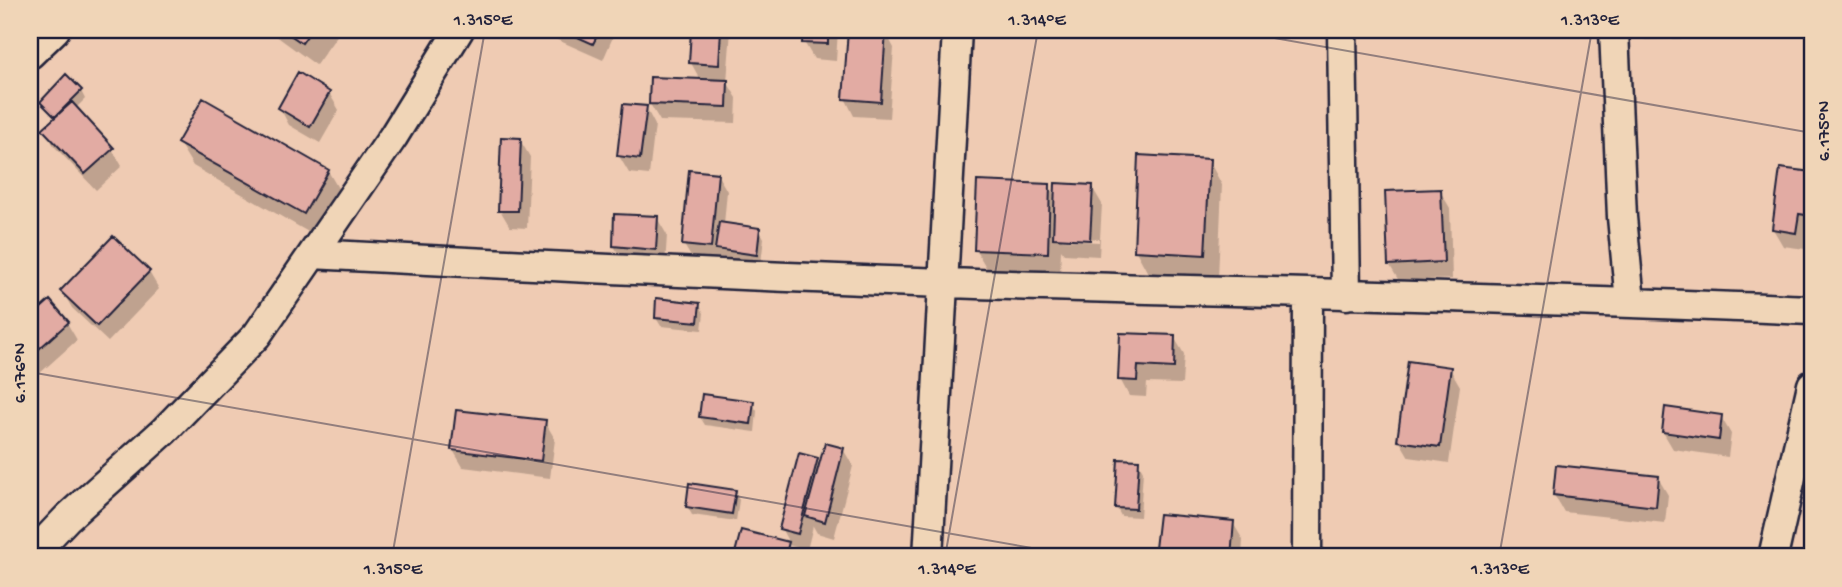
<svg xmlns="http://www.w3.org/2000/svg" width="1842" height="587" viewBox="0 0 1842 587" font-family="'Gochi Hand',sans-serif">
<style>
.shadow{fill:#0003;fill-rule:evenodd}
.building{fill:#e2aba3;stroke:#22223b;stroke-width:2}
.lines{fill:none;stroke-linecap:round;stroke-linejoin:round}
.minor-casing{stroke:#22223b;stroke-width:33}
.minor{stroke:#f0d5b7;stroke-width:28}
.ticks{fill:none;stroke:#22223b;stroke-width:2;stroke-opacity:0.45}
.neatline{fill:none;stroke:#22223b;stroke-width:2.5}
.ticks-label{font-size:18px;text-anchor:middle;fill:#22223b}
</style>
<rect width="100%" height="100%" fill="#efcbb3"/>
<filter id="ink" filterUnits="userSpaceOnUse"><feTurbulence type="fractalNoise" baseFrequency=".0143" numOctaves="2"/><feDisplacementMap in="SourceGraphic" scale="14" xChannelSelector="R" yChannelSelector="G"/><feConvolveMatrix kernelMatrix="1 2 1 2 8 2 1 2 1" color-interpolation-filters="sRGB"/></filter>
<g filter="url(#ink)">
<path class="shadow" d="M268 30H341L316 65Z
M547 30H616L603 60 551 37Z
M693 30H731L727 82 737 98 736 123 660 121 650 104 701 81 691 63Z
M805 30H838L836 61 814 59 804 42Z
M849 30 885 31 894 48 889 118 854 116 845 98Z
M1639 30H1791V35L1645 40Z
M81 91 85 99 75 109 112 149 122 166 96 190 54 146 45 129 55 119 42 102Z
M329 93 339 110 320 143 289 125 280 108Z
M646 108 655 125 649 175 629 173 619 156Z
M520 140 530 157 527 228 510 227 500 210Z
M179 143 328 171 342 195 317 237 193 166Z
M1209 161 1222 185 1218 278 1149 275 1136 251Z
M1781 170 1812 174V231L1808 230 1805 249 1783 246 1773 229Z
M717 174 727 191 724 224 759 229 764 238 761 263 720 257V265L694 262 684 245Z
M1049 185 1056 198 1092 187 1102 204 1099 256 1064 254 1061 250 1060 276 990 274 976 250ZM1062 236 1099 239V242L1062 240Z
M1440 191 1450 208 1452 279 1399 281 1389 264Z
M657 218 667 235 665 266 624 263 614 246Z
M113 238 149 272 159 289 108 342 72 308 62 291Z
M50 303 67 323 77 340 30 382V321Z
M699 304 704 313 702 330 661 326 656 318Z
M1174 337 1184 354 1182 384 1147 383 1146 397 1129 396 1120 379Z
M1450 369 1460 386 1449 463 1409 457 1399 440Z
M752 403 757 411 755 432 705 425 700 417Z
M1721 417 1731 434 1728 457 1673 449 1663 432Z
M545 422 555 439 550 478 463 467 453 450Z
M843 449 853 466 834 538 817 533 813 526 807 550 788 545 795 557H736L743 532 790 545 781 528 817 459 820 466Z
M1138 462 1143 471 1140 517 1121 516 1116 507Z
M1658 478 1668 495 1665 523 1564 512 1554 495Z
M735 492 739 500 736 521 692 515 687 506Z
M1160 516 1233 523 1243 540 1242 557H1156Z"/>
<path class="building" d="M283 30H311L302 43Z
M562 30H600L593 44Z
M691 30H721L719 65 689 63Z
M803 30H828V44L802 43Z
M848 30H886L881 102 843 99Z
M298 72 330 92 310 127 278 108Z
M66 74 82 90 55 117 40 102Z
M650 77 728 80 727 107 649 104Z
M203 98 329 170 304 214 177 143Z
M72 102 114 148 85 174 42 129Z
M623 104 647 106 640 159 617 156Z
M501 137 521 138 518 211H498Z
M1138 155 1210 159 1205 255 1134 251Z
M1780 168 1812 172V216L1799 214 1796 233 1772 229Z
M689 170 718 173 711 248 682 245Z
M977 181 1050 184 1048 253 974 250Z
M1055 183 1093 185 1090 240 1053 238Z
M1441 189 1444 262 1388 265 1385 191Z
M614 214 658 216 656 250 613 246Z
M719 222 760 228 757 255 715 249Z
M113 236 150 271 97 326 60 291Z
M656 298 700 303 698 322 655 318Z
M50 300 69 322 30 357V318Z
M1120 333 1175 335 1174 368 1138 366 1137 381 1118 380Z
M1408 361 1451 367 1440 447 1397 441Z
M702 394 754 401 751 424 699 417Z
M1665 407 1722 415 1719 440 1662 432Z
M456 410 546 420 541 461 451 450Z
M825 443 844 448 825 522 805 516Z
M799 453 818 458 798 534 779 529Z
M1118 459 1139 460 1136 509 1115 508Z
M1556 465 1659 476 1656 507 1553 495Z
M689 483 736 490 732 514 686 507Z
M1159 514 1234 521 1231 557H1154Z
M741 530 789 542 785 557H734Z"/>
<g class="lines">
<g class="minor-casing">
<path id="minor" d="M1342 30 1346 295
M1614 30 1622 217 1630 302
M30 54 55 30
M313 254C524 265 734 276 945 283 1234 292 1523 297 1812 310
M30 557 67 518 164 431 257 335 393 137 459 30
M928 557 957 30
M1307 557 1308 294
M1773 557 1812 385"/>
</g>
<use href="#minor" class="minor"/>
</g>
</g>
<path class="ticks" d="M1229 30 1812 133M30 372 1083 557M392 557 485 30M945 557 1038 30M1499 557 1592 30"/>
<rect width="1842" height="587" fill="none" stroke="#f0d5b7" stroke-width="77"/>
<rect x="38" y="38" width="1766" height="510" class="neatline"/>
<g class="ticks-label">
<text x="483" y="25">1.315°E</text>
<text x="1037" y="25">1.314°E</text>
<text x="1590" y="25">1.313°E</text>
<text transform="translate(1823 131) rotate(-90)" y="6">6.175°N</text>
<text transform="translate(19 373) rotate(-90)" y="6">6.176°N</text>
<text x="393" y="574">1.315°E</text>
<text x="947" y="574">1.314°E</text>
<text x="1500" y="574">1.313°E</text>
</g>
</svg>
